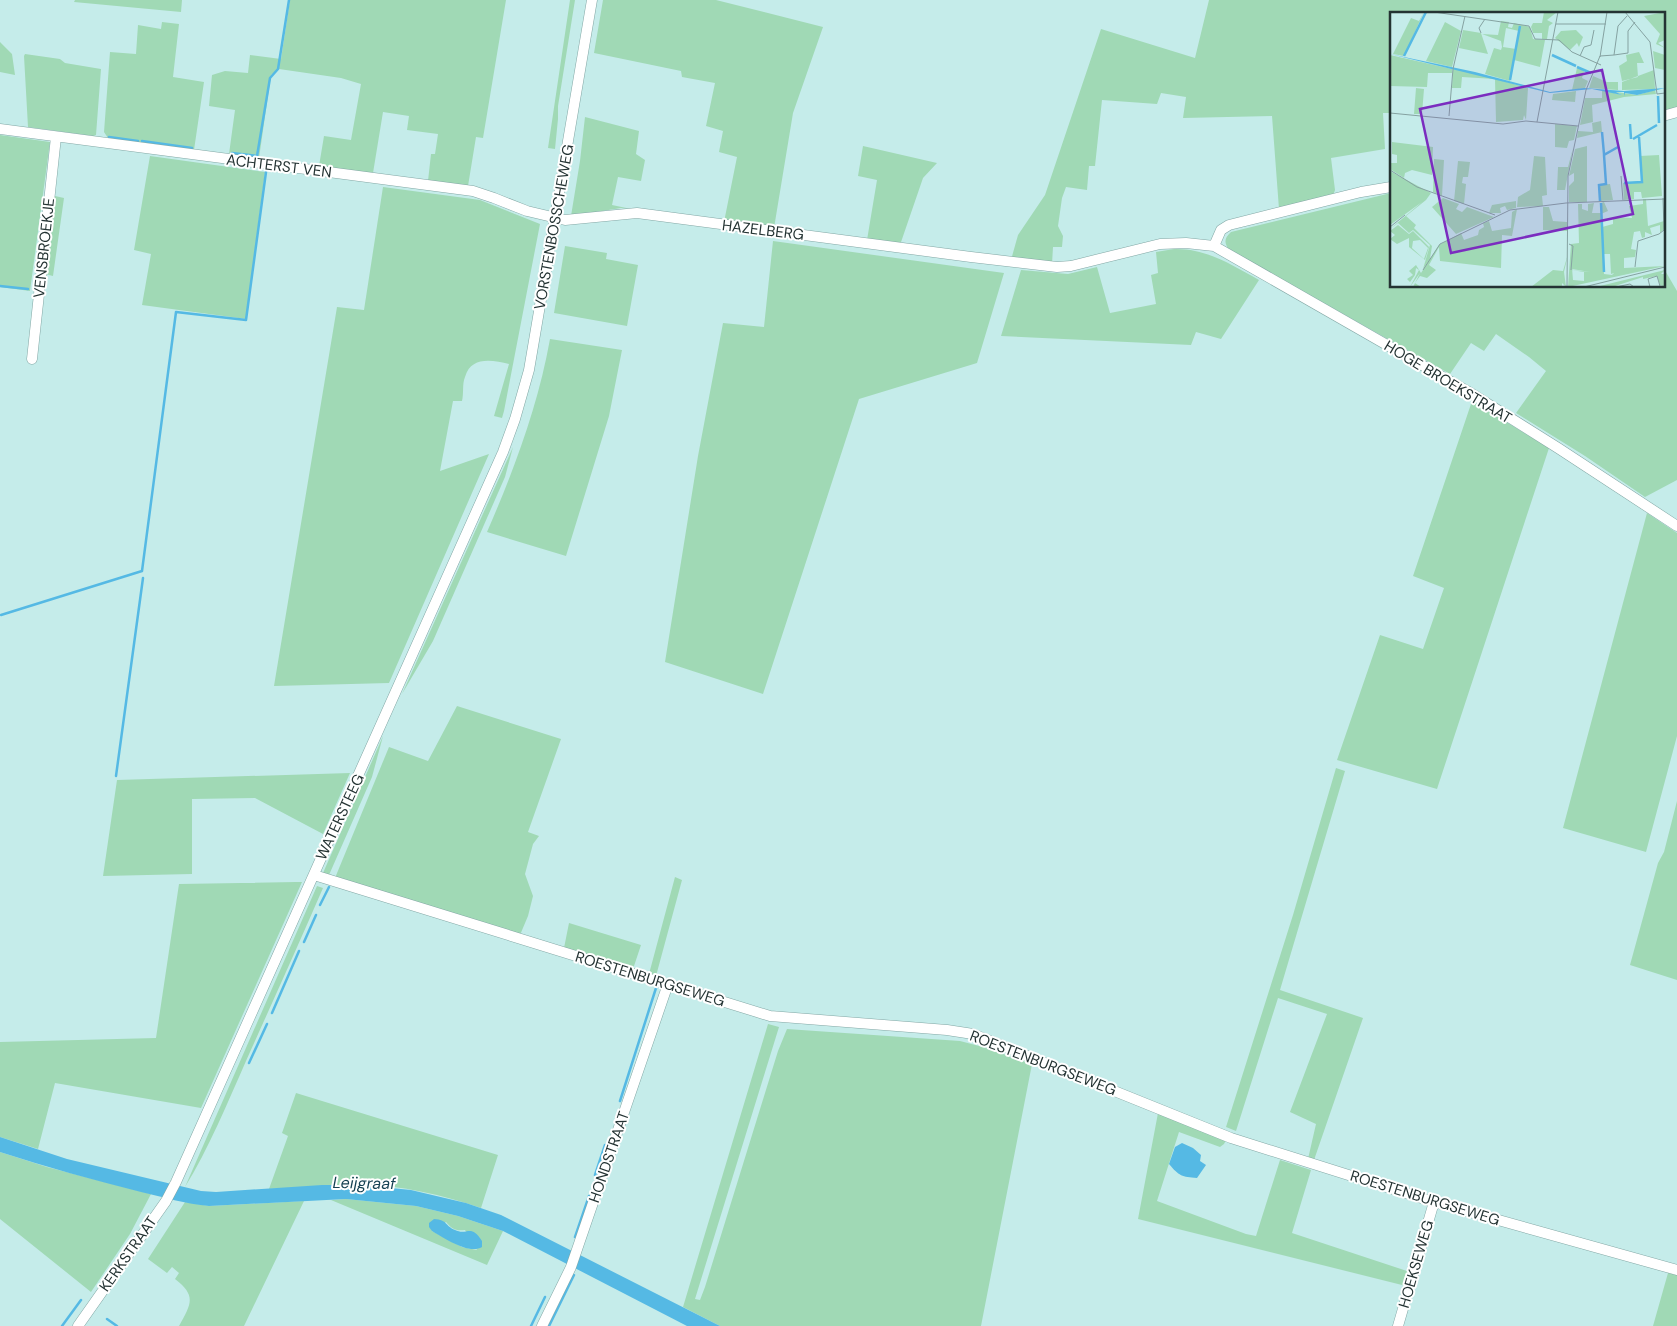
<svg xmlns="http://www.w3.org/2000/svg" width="1677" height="1326" viewBox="0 0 1677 1326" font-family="'DM Sans',sans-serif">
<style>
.green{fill:#a0d9b5;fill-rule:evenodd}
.water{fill:#55b9e4}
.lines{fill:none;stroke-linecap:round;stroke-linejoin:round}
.stream{stroke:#55b9e4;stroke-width:2.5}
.minor-casing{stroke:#83a7a5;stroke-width:11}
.minor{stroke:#fff;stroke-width:10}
.labels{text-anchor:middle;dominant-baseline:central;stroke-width:4;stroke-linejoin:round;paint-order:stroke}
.street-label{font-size:15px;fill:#243333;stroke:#fff}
.water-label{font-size:16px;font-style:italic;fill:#174254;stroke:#fff}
.inset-river{fill:none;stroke:#55b9e4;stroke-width:2.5}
.inset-road{fill:none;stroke:#85a2a1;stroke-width:1}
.view{fill:#7b2cbf;fill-opacity:0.15;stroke:#7b2cbf;stroke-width:2.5}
.inset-edge{fill:none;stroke:#243333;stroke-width:2.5}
</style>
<rect width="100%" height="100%" fill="#c5ecea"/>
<path class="green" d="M75 0H182L181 12 74 2Z
M290 0H506L483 138 476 137 468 186 428 181 431 154H435L438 134 407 130 409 116 383 112 373 173 319 166 324 136 351 140 361 84 341 78 279 69 271 75 259 158 229 154 235 110 209 106 212 75 225 71 248 73 250 55 281 59Z
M570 0H575L558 106V119L555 149 548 148Z
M603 0H716L823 27 793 113 774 228 724 222 737 157 719 152 723 131 706 126 715 83 682 77 681 71 594 53Z
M1209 0H1677V108L1663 113V14H1391V113H1383L1385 149 1331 158 1335 190 1333 196 1279 209 1272 116 1183 118 1186 97 1161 93 1157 104 1102 100 1095 166H1089L1087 190 1066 187 1062 198 1058 226 1063 236 1062 247H1053L1052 264 1011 260 1018 235 1045 195 1101 29 1195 58Z
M162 22 179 24 173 77 204 82 194 150 108 138 104 132 110 52 136 54 138 25 161 29Z
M0 42 12 54 15 75 0 72Z
M25 54 60 59 65 63 101 69 96 135 93 136 28 127 24 56Z
M585 117 639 131 636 154 645 160 641 181 618 177 612 205 631 209 621 208 571 216 580 161Z
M0 135 50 142 30 291 0 287Z
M863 146 937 163 923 178 900 245 867 240 877 180 858 176Z
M150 156 265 172 246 319 142 305 151 254 134 250Z
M383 187 480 200 540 224 504 411 502 418 494 416 509 364C492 360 471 356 465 377 462 384 464 393 462 401H453L440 471 489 454 389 683 274 686 337 307 364 310Z
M1391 193V286H1663V267L1677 291V480L1645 497 1585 456 1516 413 1546 371 1529 357 1496 334 1484 351 1471 343 1450 374 1229 250C1224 243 1224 238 1231 232Z
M55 196 64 198 53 276 45 274Z
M773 241 1004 273 977 363 859 399 763 694 665 662 698 456 723 323 764 327Z
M565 246 607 253 606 259 638 265 627 326 554 313Z
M1174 249C1206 248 1232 265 1259 280L1221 339 1196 332 1191 345 1001 336 1021 270 1068 274 1097 267 1110 313 1156 304 1151 275 1158 273 1156 252Z
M550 339 622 350 609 416 566 556 487 532C514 470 538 406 550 339Z
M1472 401 1549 448 1437 789 1337 760 1380 635 1423 649 1444 588 1413 576Z
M513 447 505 477 433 641 402 694Z
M1647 513 1677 533V736L1646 852 1563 828Z
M457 706 561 739 528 832 539 836 533 844 525 874 533 896 528 916 520 935 335 878 389 747 428 761Z
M383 736 372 777 329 875 323 873Z
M1336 768 1345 771 1280 990 1363 1018 1314 1160 1308 1159 1316 1124 1290 1112 1327 1014 1278 998 1236 1131 1226 1127 1293 915Z
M350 773 323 834 255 798 192 799V874L103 876 117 780Z
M1677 801V980L1630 965 1658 863 1664 852Z
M675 877 682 880 656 976 649 974Z
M296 882H302L201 1108 55 1083 38 1149 0 1137V1042L156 1038 179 884Z
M317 886 323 888C298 946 272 1003 246 1061 227 1104 209 1148 185 1187Z
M569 923 641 945 634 966 631 969 564 948Z
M768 1024 779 1027 695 1299 700 1300 705 1287 778 1051 787 1029 960 1041 983 1047 1032 1064 981 1326H720L683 1307Z
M296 1093 498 1155 481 1208C443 1195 401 1185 361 1185 331 1184 300 1188 269 1189L288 1136 282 1133Z
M1158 1113 1226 1140 1224 1144 1220 1147 1179 1132 1157 1201 1246 1234 1256 1236 1280 1160 1311 1170 1292 1233 1410 1272 1406 1286 1138 1219Z
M0 1152 47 1167 151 1194 130 1234 91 1292 0 1219Z
M346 1199 416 1206 458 1216 503 1231 487 1265 331 1200ZM446 1222C452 1229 455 1231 465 1230L477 1250 462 1247 432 1231Z
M304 1201 244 1326H179C191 1304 197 1296 175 1279L179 1273 172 1267 167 1273 148 1259 185 1202 209 1206Z
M1668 1273 1677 1275V1326H1653Z"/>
<path class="water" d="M0 1137 67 1159 201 1191 216 1192 322 1185H361L411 1190 466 1203 501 1215 720 1326H687L503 1231 458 1216 416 1206 346 1199 209 1206C186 1204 163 1197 141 1192 93 1180 47 1167 0 1152Z
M1182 1143 1193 1148 1201 1155 1200 1161 1206 1165 1197 1178C1182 1177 1179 1176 1169 1164L1175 1147Z
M434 1219C448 1220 445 1226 455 1230 467 1236 471 1223 482 1241V1247C469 1255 444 1238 432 1231L429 1227V1223Z"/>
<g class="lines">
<path class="stream" d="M109 137 138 141
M142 141 192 148
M232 153 257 156 270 78 278 69 289 0
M0 286 28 289
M1 615 142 571 176 312 246 320 266 172
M116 776 143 578
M320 905 329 887
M304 942 316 915
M272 1013 299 951
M249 1063 267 1024
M620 1101 656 988
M595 1175 605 1145
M575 1237 589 1196
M107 1319 117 1326
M62 1326 81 1300
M531 1326 545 1297
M549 1326 574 1275"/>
<g class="minor-casing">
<path id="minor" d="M1663 116 1677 112
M0 129 473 191 494 198 527 211 565 220 637 213 971 257 1057 267 1071 266 1160 244 1186 243 1214 246 1469 392 1558 448 1677 526
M1214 246 1221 230 1229 225 1361 192 1391 187
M32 359 56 137
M314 875 770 1016 947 1030 973 1034 1231 1138 1434 1202 1677 1270
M78 1326 166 1201 176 1182 503 452 515 419 529 370 592 0
M542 1326 571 1267 668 984
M1398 1326 1434 1202"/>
</g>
<use href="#minor" class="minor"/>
</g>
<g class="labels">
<g class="street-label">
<text transform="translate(279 166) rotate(7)">ACHTERST VEN</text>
<text transform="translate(554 227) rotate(-80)">VORSTENBOSSCHEWEG</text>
<text transform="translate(763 230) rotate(7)">HAZELBERG</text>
<text transform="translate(44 248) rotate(-84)">VENSBROEKJE</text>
<text transform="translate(1448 382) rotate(31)">HOGE BROEKSTRAAT</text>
<text transform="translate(340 817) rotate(-65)">WATERSTEEG</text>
<text transform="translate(650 979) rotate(17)">ROESTENBURGSEWEG</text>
<text transform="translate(1043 1063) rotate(21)">ROESTENBURGSEWEG</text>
<text transform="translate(609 1157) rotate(-71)">HONDSTRAAT</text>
<text transform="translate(1425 1198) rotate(17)">ROESTENBURGSEWEG</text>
<text transform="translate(128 1254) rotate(-55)">KERKSTRAAT</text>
<text transform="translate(1416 1264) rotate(-74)">HOEKSEWEG</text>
</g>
<g class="water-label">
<text transform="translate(364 1183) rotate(1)">Leijgraaf</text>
</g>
</g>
<g transform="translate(1390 12)">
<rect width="275" height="275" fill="#c5ecea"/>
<path d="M34 0 14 44 3 42 21 6 29 9ZM154 0H167L157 8 163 11 159 14 157 27H152V21H143L141 15 143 11H152ZM275 0V28L268 31 275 36 266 32 270 22 254 4ZM111 9 119 10 118 15 122 16 124 11 140 15 143 27 155 28 150 55 124 48 120 69 95 62 104 36 111 38 112 35 111 29 92 22 108 23ZM116 16 129 19 126 37 113 35ZM55 10 71 19 62 55 36 49ZM73 18 91 21 98 42 69 36ZM186 18 193 25 189 35 187 31 180 38 165 26 171 19ZM263 39 275 43V58L265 56ZM249 40 254 51H247L248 65 232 69 229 54 237 49 236 43ZM0 43 62 57V61H38L37 75 0 74ZM187 56 194 59 192 66 198 69 195 76 182 78ZM63 57 81 60 138 76 136 108 134 103 133 108 106 110 105 67 72 65 71 76H62ZM264 58 265 77 232 78V70ZM203 64 217 70H228V78L199 76ZM26 76 34 77 32 102H24ZM212 78 232 83 226 80 247 83 265 78 266 82 234 85 202 93 203 110 190 113 195 86H212ZM186 79 185 90 162 88 163 82ZM211 109 212 120 187 126 188 119 203 120 202 111ZM165 112 187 114 184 128 179 129 177 136 165 135ZM2 130 43 135 42 163 22 158 15 161 14 166 0 157V151H7V143L2 142ZM197 134V190H179V174L184 169V161L179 164 185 137ZM183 136 175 178H167L168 155H178ZM269 143 272 184 252 186 251 180H244V187L234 188 233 171 252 169 250 144ZM144 144 155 145 157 183 152 184 153 194 127 195 128 185 140 178ZM44 147 54 148 52 184 43 180ZM68 149 80 150 78 165H73L72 171 76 172 74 192 64 189ZM0 159 41 181 36 188 16 204 26 213 24 216 42 234 40 247 33 257 40 233 23 218 19 221 8 211 0 217 32 190 0 213ZM220 172 223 188 210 189 209 173ZM53 186 69 192 66 197 72 200 77 195 104 205 66 222 42 195ZM253 187H256L258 214 274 209V217L270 221V213L260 216 262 223 255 220V225L252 226 250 219 244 220 241 237 246 238 245 245 234 246V256L275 254 178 275 181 232 189 231 188 192H192V197L198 199V192L204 191 202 201H211V191L214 190 218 199 211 202 212 215 223 212V205L242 206 239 194 253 192ZM213 242H220L221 262 224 261 222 263 214 262ZM181 244 182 257 200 260 182 258 194 260V269L183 268ZM126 189V196L117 198 115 194 110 196 111 201H99L102 193ZM153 195H159L163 209 177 210V219L153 218ZM127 197 122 224 112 223 111 256 50 249 49 235 39 253 46 258 37 266 30 264 25 271 31 275H23L30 261 20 275 29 258 26 256 25 263 20 270 17 267 23 263 19 259 26 253 31 261 49 233 71 221 74 228 88 223 89 218 94 215 93 211 99 209 102 219 121 216 122 200ZM8 213 19 222 23 219 39 235 35 248 19 235V226L7 232 0 227 5 223 0 219ZM30 228 38 236 34 247 22 236 23 229ZM178 242 174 260 176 275 172 271V275H141L163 258 173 259ZM275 258 271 262H275V275L270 273 267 264 253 267V265L222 275H206Z" fill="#a0d9b5" fill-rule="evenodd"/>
<path d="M0 42 85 60 160 80 194 76 234 79 275 76 247 83 235 81 234 84V80H226L232 83 202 77 160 81Z" fill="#55b9e4"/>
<path class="inset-river" d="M162 43 186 54M14 44 36 0M187 55 201 61M120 68 130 14M268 84 269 111M240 112 241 127M212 120 214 142M243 127 267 113M234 171 252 170 249 125M210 189 209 173 216 172 214 143 228 135M211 191 214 260"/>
<path class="inset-road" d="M44 0 139 14 145 27 169 28 182 40 211 53M235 0 260 30 267 82 275 81M166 12H216M91 21 89 16 95 7M224 43 238 41V19L245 10M190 44 194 35 201 33 204 18M210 44 224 43 228 14 237 4M210 45 217 0M0 101 113 112 136 109 188 114M59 104 63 57 75 4M147 110 168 0M0 158 27 175 105 203M231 164 233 188M0 215 15 203M179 232 183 234 181 258M245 255 248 229 269 222 274 218 273 186M33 258 50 232 120 198 176 191 275 187M177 275 178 164 196 78 210 44M194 275 275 255M226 275 240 272 244 275M260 275 258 267 267 264 270 274"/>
<path class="view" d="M212 58 243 202 61 241 30 97Z"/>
<rect width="275" height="275" class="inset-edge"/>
</g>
</svg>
